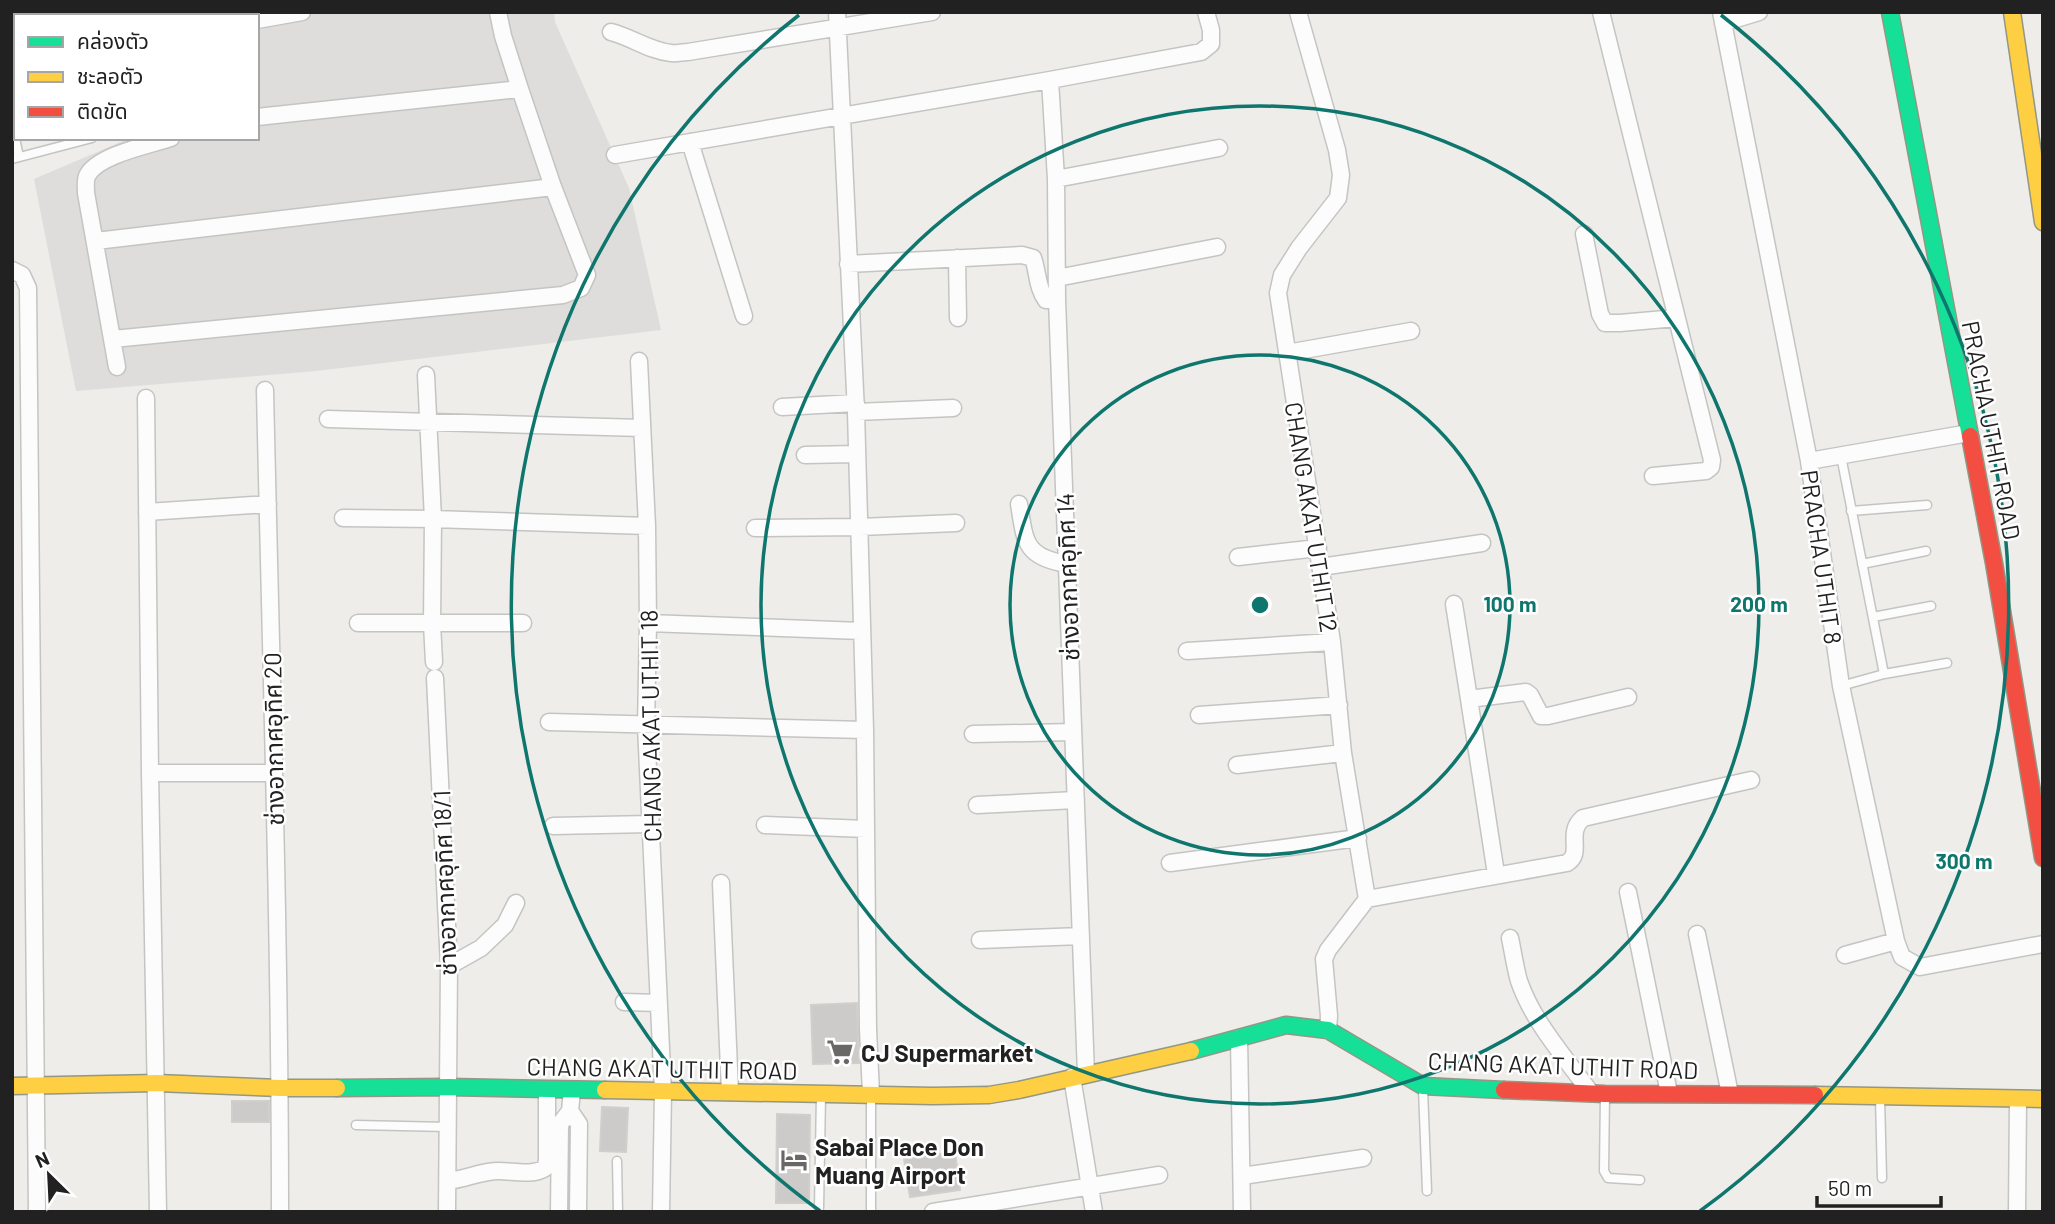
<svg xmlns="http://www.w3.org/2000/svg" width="2055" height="1224" viewBox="0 0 2055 1224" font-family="Barlow,'Noto Sans Thai',sans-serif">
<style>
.residential{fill:#dedddb}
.building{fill:#cdcbc9;stroke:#d1cfcc;stroke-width:2}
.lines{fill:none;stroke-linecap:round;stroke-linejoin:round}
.lane-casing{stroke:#c4c4c2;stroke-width:11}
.street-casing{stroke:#c4c4c2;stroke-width:19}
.fast-casing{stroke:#939784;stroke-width:19}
.slow-casing{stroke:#939784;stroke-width:19}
.jam-casing{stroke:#939784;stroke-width:19}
.lane{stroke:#fcfcfc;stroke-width:8}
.street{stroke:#fcfcfc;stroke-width:16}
.fast{stroke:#16e098;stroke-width:16}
.slow{stroke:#ffcf43;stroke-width:16}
.jam{stroke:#f24e42;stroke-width:16}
.ring{fill:none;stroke:#0f766e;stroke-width:3.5}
.labels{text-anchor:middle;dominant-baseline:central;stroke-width:5;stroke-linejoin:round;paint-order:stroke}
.street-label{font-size:24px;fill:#212121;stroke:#fff}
.poi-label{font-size:24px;font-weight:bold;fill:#212121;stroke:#fff;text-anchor:start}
.centre{fill:#0f766e;stroke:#fff;stroke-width:3.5}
.ring-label{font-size:21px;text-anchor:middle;font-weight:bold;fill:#0f766e;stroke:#fff;stroke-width:5;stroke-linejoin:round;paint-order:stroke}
</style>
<rect width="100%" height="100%" fill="#eeedea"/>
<path class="residential" d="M152 12H554L555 22 629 188 661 330 316 371 76 391 34 179 130 138H257V16H153Z"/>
<path class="building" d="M857 1003 859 1063 813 1064 811 1005Z
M232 1101H269V1122H232Z
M602 1107 628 1108 626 1152 600 1151Z
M777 1114 810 1115 809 1203H776Z
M955 1152 960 1190 910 1197 904 1159Z"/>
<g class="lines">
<g class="lane-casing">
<path id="lane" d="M136 12 137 16
M12 124 19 157
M12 159 92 138
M1841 456 1884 674 1947 663
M1851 511 1927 505
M1862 564 1926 551
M1873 617 1931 606
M1841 686 1884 674
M1423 1089 1427 1191
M1605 1094 1604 1171 1608 1178 1640 1180
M871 1096V1212
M1880 1097 1882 1178
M356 1125 448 1127
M617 1161 618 1212
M819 1208 821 1095"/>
</g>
<g class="street-casing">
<path id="street" d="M205 12 207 16
M837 12 856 412 865 730 868 1029 871 1094
M1298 12 1337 150 1341 175 1338 198 1299 248 1282 275 1278 293 1332 642 1343 753 1367 899 1328 950 1324 959 1329 1016 1328 1030
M1601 12 1712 460 1711 467 1706 471 1653 476
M1721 12 1809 461 1841 686 1896 941 1902 957 1920 967 2043 944
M257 20 302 12
M1723 23 1759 12
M611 32C631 37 650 51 671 53 676 54 682 52 688 52L932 12
M1050 80 1056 179 1057 300 1086 1074
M257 117 520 89
M690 142 744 316
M615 155 1050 80 1201 52 1211 44V30L1206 12
M1056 179 1219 148
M1584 234 1600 314 1605 323H1620L1676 318
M96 241 553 187
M957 258 958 318
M848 264 1022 255 1033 258C1038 272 1037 288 1046 300H1057
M12 270 22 275 28 288 37 1212
M1057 278 1217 247
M113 339 563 295 581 288 587 275 553 187 520 89 503 36 498 12
M1287 353 1411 331
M639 361 647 526 648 623 646 726 663 1092 661 1212
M117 367 86 193C86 188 85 181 87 176 97 155 150 145 171 138
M426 375 433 519 432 624 434 662
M265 390C271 664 280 938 280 1212
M146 398 150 773 158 1212
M782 407 856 403
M856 412 953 408
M328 419 642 428
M805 455 857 454
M1809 461 1969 433
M1019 504C1025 541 1024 557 1067 564
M147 512 268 504
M343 518 433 519 647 526
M755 528 860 527 956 523
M1238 557 1318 548
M1321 567 1482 543
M1454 604 1469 699
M358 623H523
M648 623 861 631
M1187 651 1332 642
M435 678 449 966 447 1212
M1199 715 1339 705
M549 722 865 730
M973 734 1073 732
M1237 765 1343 753
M150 773H274
M977 805 1076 800
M765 825 866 829
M553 826 650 824
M1170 863 1358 838
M1496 874 1469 699 1526 692 1530 695 1541 716H1548L1628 697
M721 883 730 1092
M1628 892 1669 1093
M1367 899 1567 863C1584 853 1565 833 1583 818L1751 780
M1697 934 1730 1094
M1510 938C1513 952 1515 967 1519 981 1533 1022 1565 1057 1590 1092
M980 940 1081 936
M1845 955 1896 941
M449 966 481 948 505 925 516 903
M624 1002 659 1003
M1239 1038 1242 1212
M1072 1077 1094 1212
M570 1111 579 1124 578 1212
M1242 1176 1363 1158
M448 1181C466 1179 481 1171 499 1171 513 1171 533 1176 545 1168L547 1161V1090
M559 1212 560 1124 570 1111 572 1090
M933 1212 1159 1175
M2017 1212 2018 1099"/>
</g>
<g class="fast-casing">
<path id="fast" d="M1890 12 1970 436
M1191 1051 1286 1025 1328 1030 1423 1086 1504 1090
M337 1088 449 1087 605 1090"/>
</g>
<g class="slow-casing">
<path id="slow" d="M2012 12 2043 222
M12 1086 157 1083 280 1088H337
M605 1090 933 1096 989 1095 1019 1090 1191 1051
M1815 1095 2043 1099"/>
</g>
<g class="jam-casing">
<path id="jam" d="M1970 436 1994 563 2043 858
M1504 1090 1605 1094 1815 1095"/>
</g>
<use href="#lane" class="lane"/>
<use href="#street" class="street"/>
<use href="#fast" class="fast"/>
<use href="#slow" class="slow"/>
<use href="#jam" class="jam"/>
</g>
<g class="ring">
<circle cx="1260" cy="605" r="250"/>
<circle cx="1260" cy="605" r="499"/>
<path d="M820 1211A749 749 0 0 1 799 15M1721 15A749 749 0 0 1 1700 1211"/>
</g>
<defs>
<g id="supermarket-bare" transform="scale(2.1)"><path d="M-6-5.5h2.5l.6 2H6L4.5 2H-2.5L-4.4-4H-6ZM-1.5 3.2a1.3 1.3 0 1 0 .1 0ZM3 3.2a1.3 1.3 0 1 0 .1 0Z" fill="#696867" stroke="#fff" stroke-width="2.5" paint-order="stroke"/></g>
<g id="hotel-bare" transform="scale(2.1)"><path d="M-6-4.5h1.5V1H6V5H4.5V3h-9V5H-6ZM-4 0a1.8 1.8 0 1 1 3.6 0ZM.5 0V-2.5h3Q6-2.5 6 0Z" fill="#696867" stroke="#fff" stroke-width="2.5" paint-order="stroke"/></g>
</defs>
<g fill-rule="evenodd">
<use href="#supermarket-bare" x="840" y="1052"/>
<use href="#hotel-bare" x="794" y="1160"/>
</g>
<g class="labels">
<g class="street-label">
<text transform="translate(1992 430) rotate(79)">PRACHA UTHIT ROAD</text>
<text transform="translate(1312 517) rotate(81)">CHANG AKAT UTHIT 12</text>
<text transform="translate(1822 557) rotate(82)">PRACHA UTHIT 8</text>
<text transform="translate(1067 577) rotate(-92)">ช่างอากาศอุทิศ 14</text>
<text transform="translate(650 726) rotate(-91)">CHANG AKAT UTHIT 18</text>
<text transform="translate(273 739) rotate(-91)">ช่างอากาศอุทิศ 20</text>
<text transform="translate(444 883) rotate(-92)">ช่างอากาศอุทิศ 18/1</text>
<text transform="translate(1563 1065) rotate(2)">CHANG AKAT UTHIT ROAD</text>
<text transform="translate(662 1068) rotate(1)">CHANG AKAT UTHIT ROAD</text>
</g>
<g class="poi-label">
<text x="861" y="1052">CJ Supermarket</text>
<text x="815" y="1146">Sabai Place Don<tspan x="815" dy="28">Muang Airport</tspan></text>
</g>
</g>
<circle cx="1260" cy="605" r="10" class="centre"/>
<g class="ring-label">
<text x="1510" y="612">100 m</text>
<text x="1759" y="612">200 m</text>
<text x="1964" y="869">300 m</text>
</g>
<rect width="2055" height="1224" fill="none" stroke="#212121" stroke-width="28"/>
<rect x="14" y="14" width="245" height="126" fill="#ffffff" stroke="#a6a6a6" stroke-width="2"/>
<rect x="28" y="37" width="35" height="10" fill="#16e098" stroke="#a6a6a6" stroke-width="2"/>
<text x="77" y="49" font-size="21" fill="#212121">คล่องตัว</text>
<rect x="28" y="72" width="35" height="10" fill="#ffcf43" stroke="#a6a6a6" stroke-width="2"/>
<text x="77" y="84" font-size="21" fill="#212121">ชะลอตัว</text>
<rect x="28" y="107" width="35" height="10" fill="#f24e42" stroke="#a6a6a6" stroke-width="2"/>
<text x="77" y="119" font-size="21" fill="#212121">ติดขัด</text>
<g transform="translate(49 1175) rotate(336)" stroke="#ffffff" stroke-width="5" paint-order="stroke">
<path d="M0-5L12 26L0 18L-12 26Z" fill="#212121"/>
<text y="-10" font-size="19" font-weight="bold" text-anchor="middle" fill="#212121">N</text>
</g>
<path d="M1817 1196v10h124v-10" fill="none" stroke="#212121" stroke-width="3.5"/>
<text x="1828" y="1196" font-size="21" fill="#212121" stroke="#ffffff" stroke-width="5" paint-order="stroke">50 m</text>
</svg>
